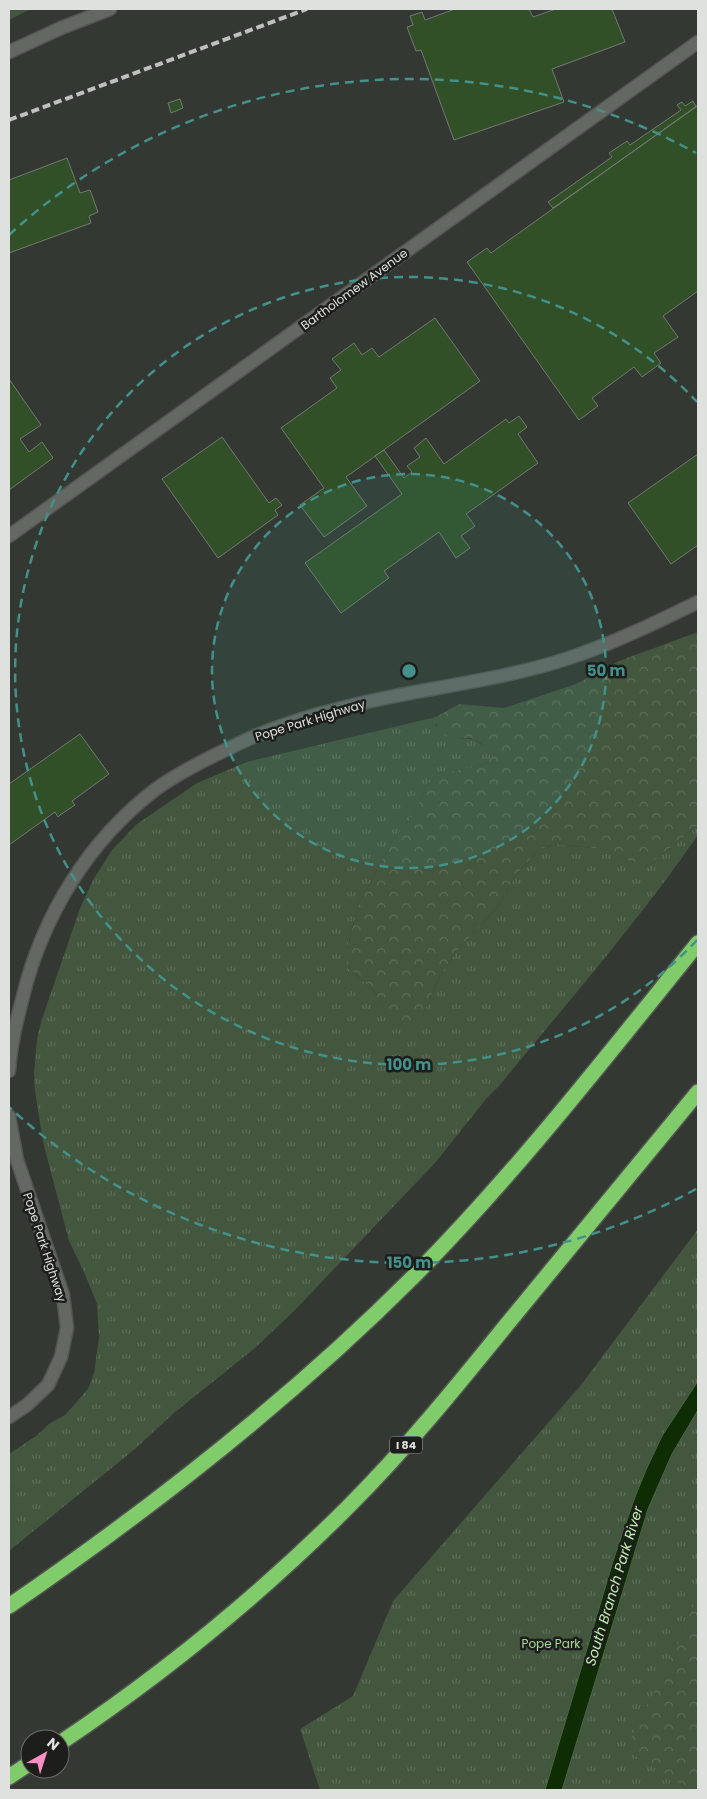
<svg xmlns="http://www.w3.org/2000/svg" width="707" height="1799" viewBox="0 0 707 1799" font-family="Poppins,sans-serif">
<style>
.grass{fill:url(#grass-tufts)}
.forest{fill:url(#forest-crowns)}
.water{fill:#0e2d04;stroke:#4d6345}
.building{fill:#315028;stroke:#747873}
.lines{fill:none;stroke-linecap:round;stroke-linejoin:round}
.minor-casing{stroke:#535552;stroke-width:15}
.highway-casing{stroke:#535552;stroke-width:18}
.minor{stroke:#646863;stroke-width:12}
.highway{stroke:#80cb6a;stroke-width:15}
.rail{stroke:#bec1bd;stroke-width:4;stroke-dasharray:8 4;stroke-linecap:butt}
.ring{fill:none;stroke:#43918a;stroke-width:2.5;stroke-dasharray:9 6}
.labels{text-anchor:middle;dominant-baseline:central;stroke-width:5;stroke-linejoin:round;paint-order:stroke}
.shield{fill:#1d1e1c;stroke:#a5a6a4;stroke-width:1}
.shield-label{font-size:11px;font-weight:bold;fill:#dfe1de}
.street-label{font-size:12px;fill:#dfe1de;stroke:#1d1e1c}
.park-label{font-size:12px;fill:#a5d996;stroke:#1d1e1c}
.water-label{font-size:14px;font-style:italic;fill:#bef3af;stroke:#1d1e1c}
.centre{fill:#43918a;stroke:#1d1e1c;stroke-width:2.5}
.ring-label{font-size:15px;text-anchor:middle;font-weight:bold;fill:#43918a;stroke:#1d1e1c;stroke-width:5;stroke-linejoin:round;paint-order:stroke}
</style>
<defs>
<pattern id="grass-tufts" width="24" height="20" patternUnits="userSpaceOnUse" patternTransform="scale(1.25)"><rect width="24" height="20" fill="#43563e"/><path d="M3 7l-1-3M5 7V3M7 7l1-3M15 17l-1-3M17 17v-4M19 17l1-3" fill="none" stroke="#5e6e59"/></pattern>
<pattern id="forest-crowns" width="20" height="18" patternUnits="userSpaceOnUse" patternTransform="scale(1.25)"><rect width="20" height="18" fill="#43563e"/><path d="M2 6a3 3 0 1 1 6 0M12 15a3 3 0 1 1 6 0" fill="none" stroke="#5e6e59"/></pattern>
</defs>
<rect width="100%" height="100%" fill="#343833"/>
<path class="grass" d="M9 9H31L9 20Z
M436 717V726L457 739H474L488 749 491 758 485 764 476 767 440 773 426 786 415 813 393 840 359 903 347 949 348 968 373 990 392 1021 422 1017 440 975 461 946 498 907 515 876 539 849 557 844 611 850 625 859 658 858 698 825V835C637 923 567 1003 499 1086L486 1099 435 1163 294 1311 255 1348 174 1413 135 1449 9 1551V1454L36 1436 49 1424 65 1415 88 1389 94 1373 99 1338 97 1304 84 1272 69 1241 43 1142 35 1091 34 1073 37 1039 41 1022 79 911 93 880 112 850 137 824 197 783 247 762Z
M698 1229V1790H320L300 1729 353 1696 393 1601 581 1385Z"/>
<path class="forest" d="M698 632V825L658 858 642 864 625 859 610 850 557 844 539 849 515 876 498 907 461 946 440 975 422 1017 406 1031 392 1022 373 990 347 967V949L359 903 393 840 415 813 426 786 440 773 476 767 485 764 491 758C488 750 483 743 475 740 471 737 464 739 459 739 445 738 435 732 436 717L459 704 504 708 576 684 619 661Z
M698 1594V1790H684L676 1781 629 1752 626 1748 681 1637Z"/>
<path class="water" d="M698 1381V1410L672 1454 648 1509 562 1790H545L614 1558 635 1497 646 1470 662 1436Z"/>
<path class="building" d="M455 9H529L533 17 556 9H612L625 42 552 69 564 102 454 140 421 50 416 51 407 27 413 25 410 16 422 12 425 20Z
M180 99 183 108 171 113 168 103Z
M693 101 696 107 553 208 548 202 612 157 609 153 627 141 630 145 681 110 677 105 682 102 685 106Z
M698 105V291L663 316 678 337 654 353 661 363 642 377 634 367 592 398 598 406 579 420 467 262 487 248 491 253Z
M67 158 80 193 90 190 98 212 89 216 91 223 9 253V180Z
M435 318 480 381 346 477 367 506 324 537 300 505 324 488 281 428 337 388 330 378 341 370 332 359 354 343 362 355 372 348 379 357Z
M9 379 41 425 20 439 29 452 42 442 53 458 9 490Z
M519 416 527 427 518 434 538 463 466 514 475 526 461 536 470 548 456 558 439 532 384 571 389 578 341 613 305 563 402 494 375 456 384 450 404 478 412 472 407 466 420 457 414 448 426 438 444 464 506 419 509 423Z
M222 437 269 503 276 498 282 505 275 510 278 515 218 558 162 479Z
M698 454V545L671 564 628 503Z
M80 734 109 774 72 801 75 805 60 815 58 817 55 812 9 845V784Z"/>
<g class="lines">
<g class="minor-casing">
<path id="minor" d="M9 52 61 28 110 9
M9 536 698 42
M9 1071C10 1047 17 1020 23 996 43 915 89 840 156 789 174 776 195 765 215 755 230 748 245 740 260 734 285 724 312 715 338 709 414 688 494 683 569 658 612 644 657 622 698 602
M9 1116 17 1160 63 1295 67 1328 61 1357 48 1385 27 1405 9 1417"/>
</g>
<g class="highway-casing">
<path id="highway" d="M9 1606C152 1508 290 1400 413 1277 516 1173 606 1057 698 943
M60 1743C163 1674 260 1595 348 1507 406 1449 457 1386 508 1323 572 1246 635 1169 698 1092
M9 1777 30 1763"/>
</g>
<use href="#minor" class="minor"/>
<use href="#highway" class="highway"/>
<path class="rail" d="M9 120 307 9"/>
</g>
<circle cx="409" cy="671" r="197" fill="#43918a" fill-opacity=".12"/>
<g class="ring">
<circle cx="409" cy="671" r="197"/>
<path d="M697 940A394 394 0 1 1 697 402"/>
<path d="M696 1189A592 592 0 0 1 9 1107M9 235A592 592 0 0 1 696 153"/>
</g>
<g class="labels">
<rect class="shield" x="390" y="1436.5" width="32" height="17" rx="4"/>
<g class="shield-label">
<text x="406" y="1445">I 84</text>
</g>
<g class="street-label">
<text transform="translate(354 289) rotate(-36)">Bartholomew Avenue</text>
<text transform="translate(310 720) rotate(-17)">Pope Park Highway</text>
<text transform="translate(45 1247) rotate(72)">Pope Park Highway</text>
</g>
<g class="park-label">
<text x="551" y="1643">Pope Park</text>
</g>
<g class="water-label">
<text transform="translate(614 1586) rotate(-73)">South Branch Park River</text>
</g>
</g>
<circle cx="409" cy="671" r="8" class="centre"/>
<g class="ring-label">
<text x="606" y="676">50 m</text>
<text x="409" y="1070">100 m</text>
<text x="409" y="1268">150 m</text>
</g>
<rect width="707" height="1799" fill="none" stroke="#dfe1de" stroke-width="20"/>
<g transform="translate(45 1754) rotate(39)"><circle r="24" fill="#1d1e1c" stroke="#6b6c6a"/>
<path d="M0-4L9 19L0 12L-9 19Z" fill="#fa8fc6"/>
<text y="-8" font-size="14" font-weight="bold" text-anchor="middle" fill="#dfe1de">N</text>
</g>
</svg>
